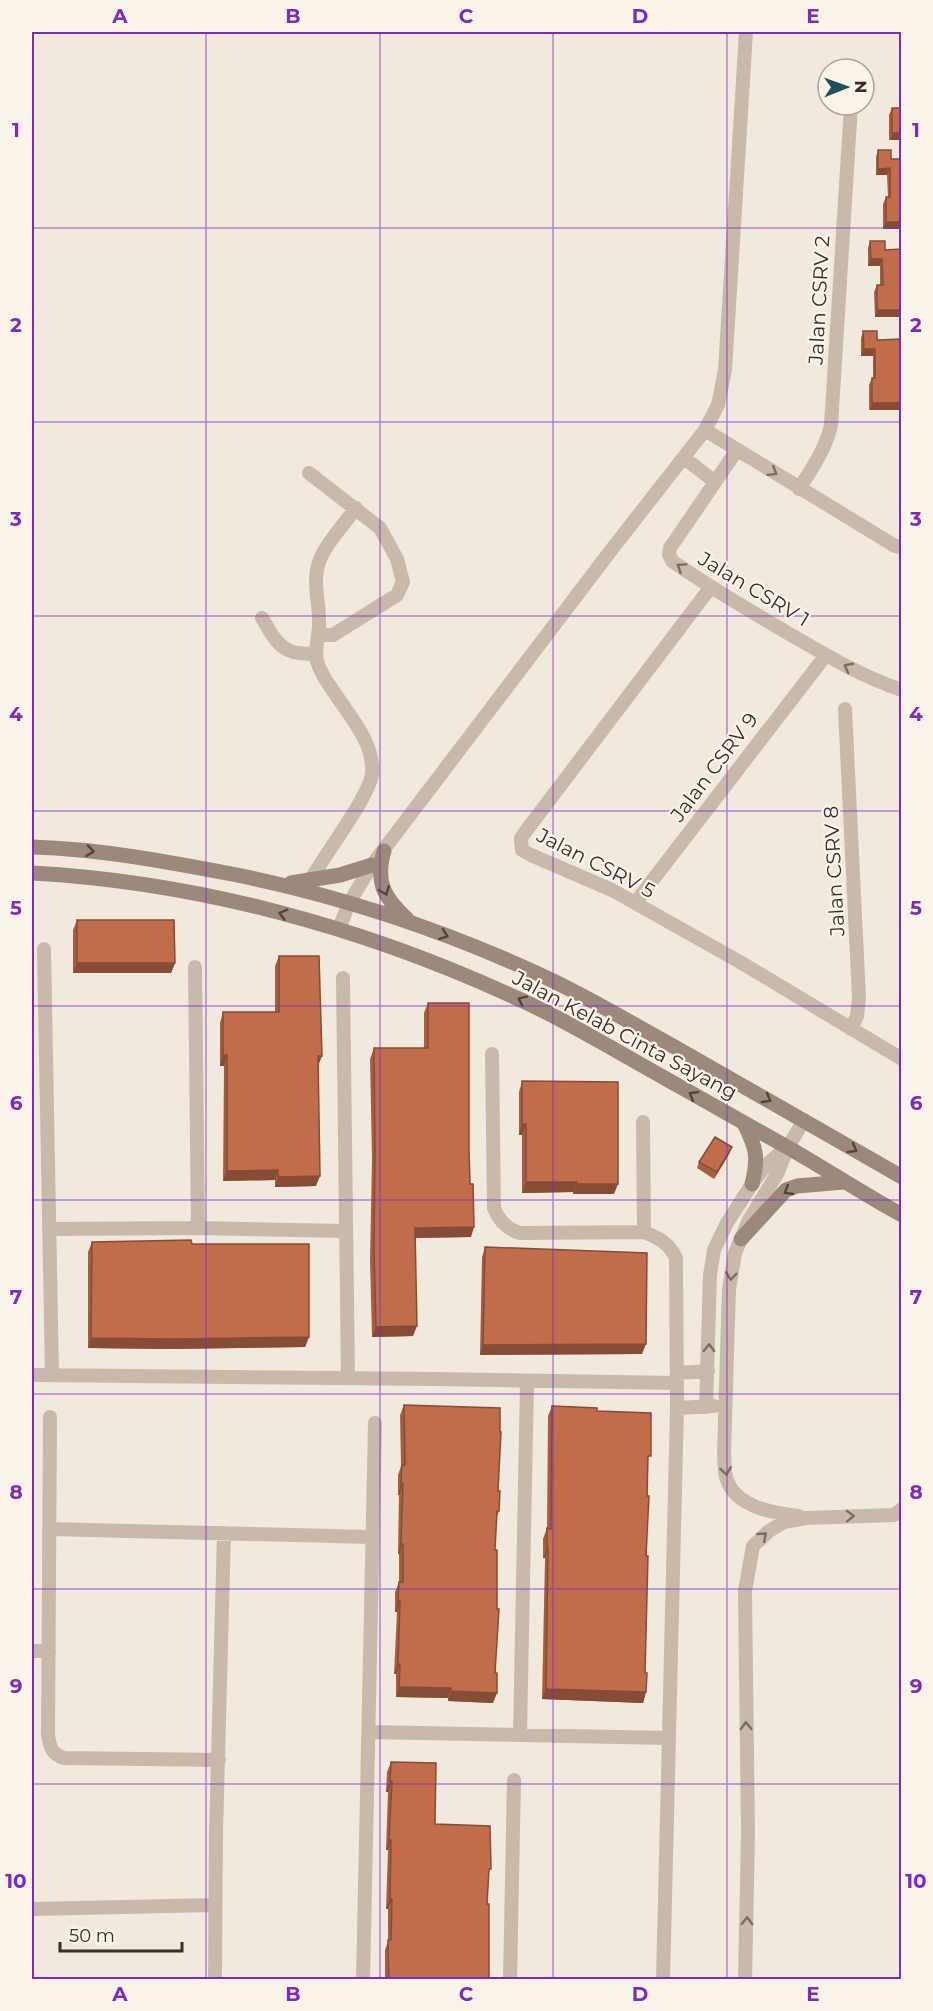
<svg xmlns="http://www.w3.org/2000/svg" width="933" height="2011" viewBox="0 0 933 2011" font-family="Montserrat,sans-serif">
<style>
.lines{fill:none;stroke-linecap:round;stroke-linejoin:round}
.street{stroke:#c9b9aa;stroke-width:14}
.secondary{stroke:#9d897b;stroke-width:15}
.wall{fill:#a65e41}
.shaded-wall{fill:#874c35}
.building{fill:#c16d4c;stroke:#874c35;stroke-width:1.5}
.oneway{stroke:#796d63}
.oneway2{stroke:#50453e}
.grid{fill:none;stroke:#7b2cbf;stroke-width:1.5;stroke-opacity:0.55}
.labels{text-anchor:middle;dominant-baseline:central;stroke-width:4.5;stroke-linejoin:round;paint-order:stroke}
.street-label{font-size:20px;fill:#372e29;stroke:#f9f3ea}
.neatline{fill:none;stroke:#7b2cbf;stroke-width:2}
.grid-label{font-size:20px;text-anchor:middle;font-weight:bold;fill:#7b2cbf}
</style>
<rect width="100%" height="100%" fill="#f1e9de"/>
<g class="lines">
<path class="street" d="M705 430 895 546 902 547
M737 450 670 548 669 554 672 561C709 587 747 609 786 632 824 654 860 676 902 690
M684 458 714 481
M309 473 380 528 397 559 403 582 397 595 333 635H319
M799 489C812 468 826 449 831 425L851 105
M710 588 526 831 521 838 522 850 531 855 612 890 740 962 902 1059
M262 618C277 644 284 657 316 653
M845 709 859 998 857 1016 851 1029
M310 881C323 857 369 797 372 774 375 742 348 715 332 689 326 681 320 671 317 661 314 648 320 633 319 620 319 602 313 583 318 565 323 547 344 524 356 508
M635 903 826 655
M339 929 349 903 372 865 612 549 705 430 718 405 725 370 746 32
M44 949 52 1375
M195 967 198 1228
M343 978 348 1378
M492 1054 494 1208C499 1221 507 1229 520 1233L644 1232C659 1238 669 1243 676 1258L677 1408 663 1980
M643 1122 644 1232
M49 1229 198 1228 346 1231
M678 1373 708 1371
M32 1375 435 1379 677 1383
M706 1407 710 1275 714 1250 727 1223 752 1184 766 1165 786 1148
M677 1408 714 1406
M50 1417 48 1735C50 1748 52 1754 64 1758L219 1760
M798 1516C773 1513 734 1507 726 1477 724 1470 725 1461 724 1453L729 1289 735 1253 749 1220 777 1174 788 1147 804 1120
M49 1529 372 1537
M32 1651H49
M368 1732 668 1738
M520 1734 527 1382
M32 1909 215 1905
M215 1980 216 1833 224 1533
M363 1980 375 1423
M510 1980 514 1780
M745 1980 748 1833 745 1591 753 1546 769 1531 784 1522 806 1518 894 1515 902 1509"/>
<path class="secondary" d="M32 847C101 849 169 862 237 875 344 897 449 932 547 978 592 999 636 1026 680 1050 754 1092 828 1134 902 1177
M384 851C375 882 384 898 407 919
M32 873C197 882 362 927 512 996 556 1015 597 1040 638 1063 687 1091 738 1119 787 1147 826 1169 863 1194 902 1215
M291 883 340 875 372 865
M744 1123C756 1148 759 1156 752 1184
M741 1239 786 1190 797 1186 844 1182"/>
</g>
<path class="wall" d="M892 108H902L889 140V115Z
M878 150 891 159H902V229H883V204L886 197H888L887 175H876V157Z
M870 241 885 250 902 249V317H875L874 292 877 285H880V266H868V248Z
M863 331 877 340 902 339 869 410V385L872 378H873V356H861V338Z
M77 920 175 963 171 973H73V930Z
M279 956 318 1066 316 1186 275 1187V1180L223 1181 224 1066H220V1023L223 1012H275V966Z
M428 1003 469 1150 471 1237 415 1238 413 1336 372 1337 370 1260 372 1159 370 1059 374 1048H424V1013Z
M522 1081 614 1194H573V1192L522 1193V1135H519V1092Z
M729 1154 714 1179 697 1168 699 1162Z
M92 1242 192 1244 309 1337 305 1347 169 1349 88 1348V1252Z
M485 1247 642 1354 480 1355 482 1257Z
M404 1405 498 1491 499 1511 496 1519 495 1550 493 1703 448 1701V1698L396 1697V1674H394L397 1612H395V1592L399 1582V1554H398L399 1495H398V1475L401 1466 400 1415Z
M552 1406 597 1411 648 1465 645 1673 646 1692 643 1703 542 1699 545 1558H543V1539L547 1528 548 1416Z
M391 1762 435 1824 488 1876 487 1904 489 1980H385V1950L388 1941V1909H386L388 1850H386L388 1792H386L387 1772Z"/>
<path class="shaded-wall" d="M892 133H902V140H889Z
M890 168 887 175H876L878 169Z
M886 222H902V229H883Z
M871 259H882L880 266H868Z
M877 310H902V317H875Z
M864 349H875L873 356H861Z
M872 403H902V410H869Z
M77 963H175L171 973H73Z
M223 1055H227L224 1066H220Z
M318 1056H322L318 1066Z
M522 1124H526L522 1135H519Z
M732 1147 729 1154 714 1179 717 1172Z
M278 1170 275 1180 223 1181 227 1171Z
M320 1176 316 1186 275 1187 278 1177Z
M526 1182H577L573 1192 522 1193Z
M577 1184H618L614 1194H573Z
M474 1227 471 1237 411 1238 415 1228Z
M417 1326 413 1336 372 1337 376 1327Z
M309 1337 305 1347 169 1349 88 1348 91 1338Z
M646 1344 642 1354 480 1355 483 1345Z
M401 1484H403L399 1495H398Z
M401 1544H403L399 1554H398Z
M547 1548H548L545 1558H543Z
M398 1601H400L397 1612H395Z
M398 1664H400L396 1674H394Z
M399 1687 451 1688 448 1698 396 1697Z
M546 1689 646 1692 643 1703 542 1699Z
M451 1691 497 1693 493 1703 448 1701Z
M390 1781H392L388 1792H386Z
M389 1840H391L388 1850H386Z
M390 1898 392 1899 388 1909H386Z"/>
<path class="building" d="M892 108H902V133H892Z
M878 150H891V159H902V222H886V197H890V168L878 169Z
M870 241H885V250L902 249V310H877V285H883L882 259H871Z
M863 331H877V340L902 339V403H872V378H875V349H864Z
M77 920H174L175 963H77Z
M279 956H319L322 1056H318L320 1176 278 1177V1170L227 1171V1055H223V1012H279Z
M428 1003H469V1150L470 1184H473L474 1227 415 1228 417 1326 376 1327 374 1250 375 1149 374 1048H428Z
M522 1081 618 1082V1184H577V1182H526V1124H522Z
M715 1137 732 1147 717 1172 699 1162Z
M191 1240 192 1244H309V1337L173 1339 91 1338 92 1242Z
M485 1247 647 1253 646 1344 483 1345Z
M404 1405 500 1408V1432H501L498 1491H500L499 1511H497L495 1550H497V1609H499L495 1673H497V1693L451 1691V1688L399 1687 400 1664H398L400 1601H398L399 1582H403V1544H401L403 1484H401L402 1465H405Z
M552 1406 597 1408V1411L651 1413V1456H648L647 1496H649L646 1556H648L645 1673H647L646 1692 546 1689 548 1548H547V1528L551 1529Z
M391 1762 436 1763 435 1824 490 1826 491 1869H489L487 1904H489V1980H389L388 1940H391L392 1899 390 1898 391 1840H389L392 1781H390Z"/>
<defs><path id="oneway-chevron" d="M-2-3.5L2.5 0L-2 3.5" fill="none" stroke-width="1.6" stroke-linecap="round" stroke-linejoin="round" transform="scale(1.5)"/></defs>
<g class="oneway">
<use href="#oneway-chevron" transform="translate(773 472) rotate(32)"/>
<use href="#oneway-chevron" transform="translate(681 567) rotate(-146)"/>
<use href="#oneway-chevron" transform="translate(848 667) rotate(-152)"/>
<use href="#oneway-chevron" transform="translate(731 1276) rotate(97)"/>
<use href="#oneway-chevron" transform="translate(709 1348) rotate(-89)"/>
<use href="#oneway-chevron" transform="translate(726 1471) rotate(81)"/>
<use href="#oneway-chevron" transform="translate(850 1516) rotate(-2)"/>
<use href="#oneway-chevron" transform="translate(763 1536) rotate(-41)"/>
<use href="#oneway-chevron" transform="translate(746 1726) rotate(-91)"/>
<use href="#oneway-chevron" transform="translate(747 1921) rotate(-89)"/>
</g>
<g class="oneway2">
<use href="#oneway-chevron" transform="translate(90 851) rotate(7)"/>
<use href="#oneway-chevron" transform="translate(385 891) rotate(68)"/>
<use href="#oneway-chevron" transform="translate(283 914) rotate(-165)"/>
<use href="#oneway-chevron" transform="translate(444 935) rotate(20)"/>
<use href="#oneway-chevron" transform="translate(522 1000) rotate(-154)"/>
<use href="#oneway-chevron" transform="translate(693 1095) rotate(-150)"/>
<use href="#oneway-chevron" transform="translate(767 1099) rotate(30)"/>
<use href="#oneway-chevron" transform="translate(853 1149) rotate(30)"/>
<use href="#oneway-chevron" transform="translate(788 1191) rotate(149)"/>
</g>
<path class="grid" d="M206 32V1980M380 32V1980M553 32V1980M727 32V1980M32 228H902M32 422H902M32 616H902M32 811H902M32 1006H902M32 1200H902M32 1394H902M32 1589H902M32 1784H902"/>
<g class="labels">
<g class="street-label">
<text transform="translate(819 300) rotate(-87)">Jalan CSRV 2</text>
<text transform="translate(754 589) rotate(31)">Jalan CSRV 1</text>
<text transform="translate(714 767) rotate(-53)">Jalan CSRV 9</text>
<text transform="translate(596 863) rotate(27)">Jalan CSRV 5</text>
<text transform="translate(834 871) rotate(-93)">Jalan CSRV 8</text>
<text transform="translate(625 1035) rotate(28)">Jalan Kelab Cinta Sayang</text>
</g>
</g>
<rect width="933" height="2011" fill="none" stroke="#f9f3ea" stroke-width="66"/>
<g transform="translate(846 87) rotate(89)"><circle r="28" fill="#f9f3ea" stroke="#aba49d" stroke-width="1.5"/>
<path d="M0-4.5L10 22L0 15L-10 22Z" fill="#205157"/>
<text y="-9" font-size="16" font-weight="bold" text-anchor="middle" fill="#372e29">N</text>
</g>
<path d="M60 1942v9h122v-9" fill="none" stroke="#372e29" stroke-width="3"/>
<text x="69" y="1942" font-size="18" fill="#372e29" stroke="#f9f3ea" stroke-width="4.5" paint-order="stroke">50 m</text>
<rect x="33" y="33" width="867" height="1945" class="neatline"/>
<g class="grid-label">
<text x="120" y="23">A</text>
<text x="293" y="23">B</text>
<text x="466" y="23">C</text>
<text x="640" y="23">D</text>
<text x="813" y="23">E</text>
<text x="16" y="137">1</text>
<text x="916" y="137">1</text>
<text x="16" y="332">2</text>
<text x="916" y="332">2</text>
<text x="16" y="526">3</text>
<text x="916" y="526">3</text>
<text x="16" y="721">4</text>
<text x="916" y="721">4</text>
<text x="16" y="915">5</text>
<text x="916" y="915">5</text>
<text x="16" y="1110">6</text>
<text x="916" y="1110">6</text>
<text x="16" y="1304">7</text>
<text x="916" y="1304">7</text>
<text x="16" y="1499">8</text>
<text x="916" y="1499">8</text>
<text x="16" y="1693">9</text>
<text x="916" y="1693">9</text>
<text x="16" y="1888">10</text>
<text x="916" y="1888">10</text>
<text x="120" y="2001">A</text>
<text x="293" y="2001">B</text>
<text x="466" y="2001">C</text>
<text x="640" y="2001">D</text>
<text x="813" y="2001">E</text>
</g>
</svg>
